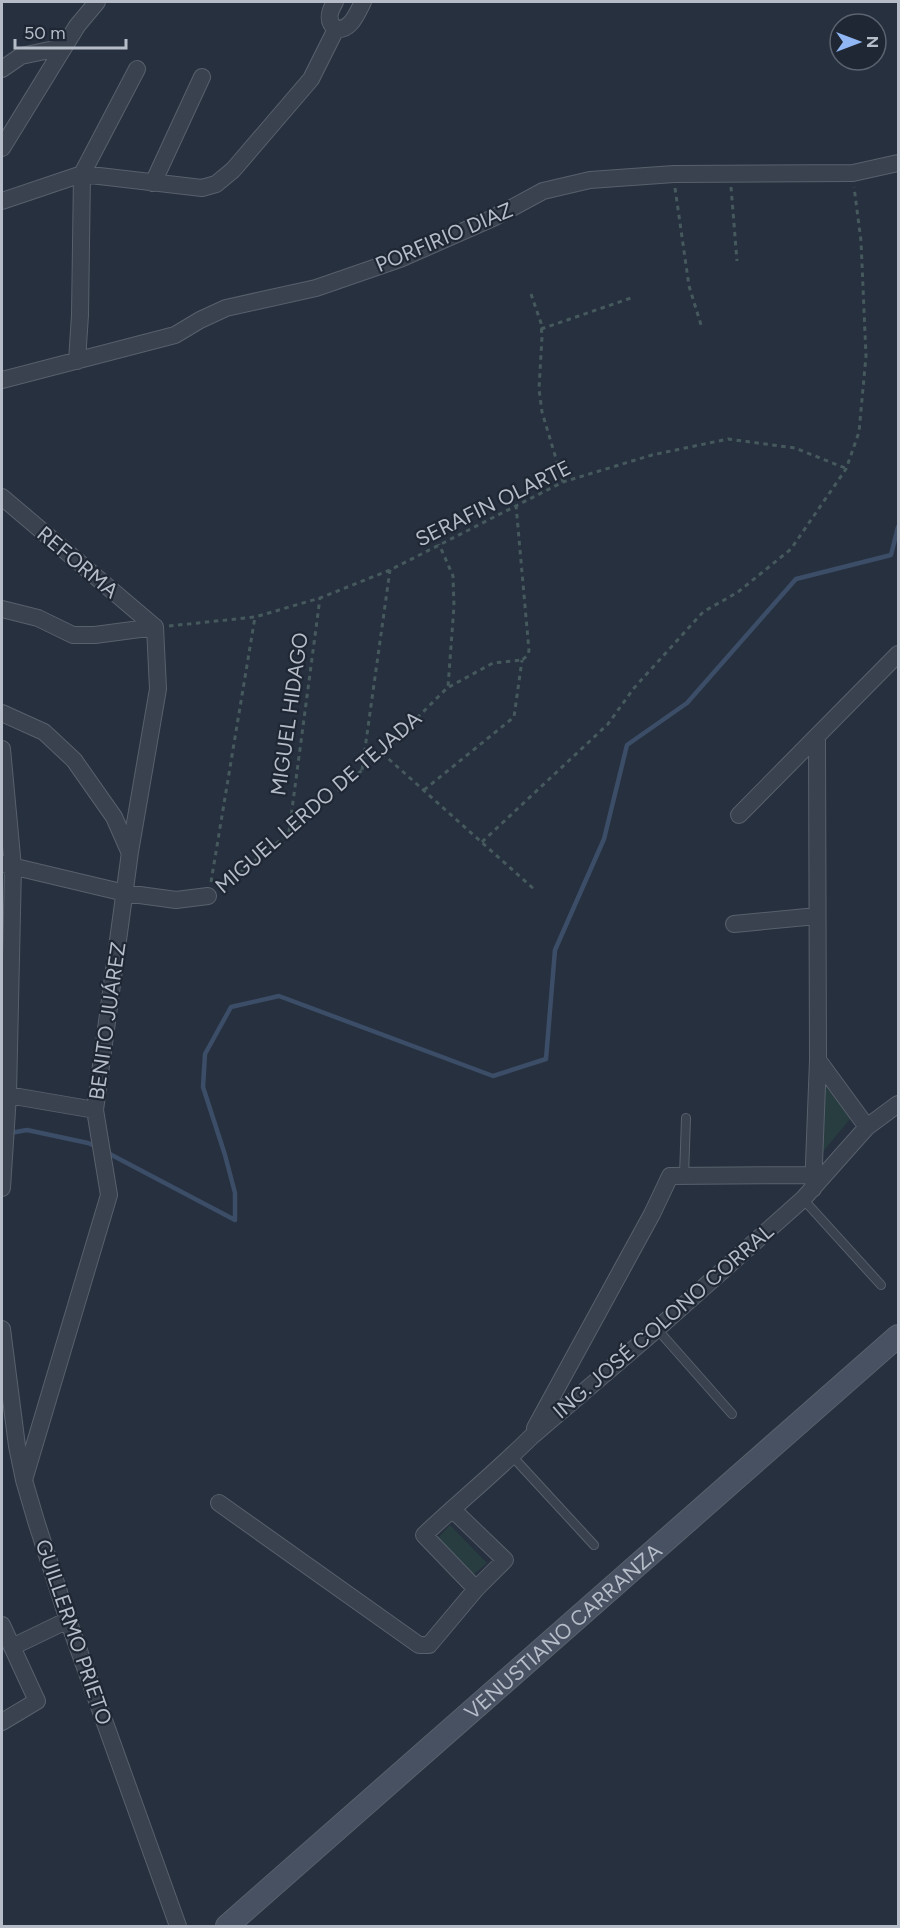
<svg xmlns="http://www.w3.org/2000/svg" width="900" height="1928" viewBox="0 0 900 1928" font-family="Figtree,sans-serif">
<style>
.green{fill:#283d40}
.lines{fill:none;stroke-linecap:round;stroke-linejoin:round}
.stream{stroke:#3c4d67;stroke-width:4.5}
.service-casing{stroke:#58606c;stroke-width:10}
.minor-casing{stroke:#58606c;stroke-width:18}
.secondary-casing{stroke:#58606c;stroke-width:24}
.path{stroke:#465a5d;stroke-width:3;stroke-dasharray:4.5 4.5;stroke-linecap:butt}
.service{stroke:#3a424f;stroke-width:8}
.minor{stroke:#3a424f;stroke-width:16}
.secondary{stroke:#485162;stroke-width:22}
.labels{text-anchor:middle;dominant-baseline:central;stroke-width:4.5;stroke-linejoin:round;paint-order:stroke}
.street-label{font-size:21px;fill:#b6bdc9;stroke:#1f2734}
</style>
<rect width="100%" height="100%" fill="#26303f"/>
<path class="green" d="M822 1081 851 1118 821 1154Z
M450 1525 487 1563 474 1574 438 1538Z"/>
<g class="lines">
<path class="stream" d="M10 1133 27 1130 88 1143 95 1146
M106 1152 235 1220V1193L225 1155 203 1087 205 1054 231 1007 279 996 493 1076 546 1059 555 950 604 839 627 745 687 703 796 579 891 555 898 527"/>
<g class="service-casing">
<path id="service" d="M684 1176 686 1118
M803 1199 881 1285
M657 1329 732 1414
M512 1456 594 1545"/>
</g>
<g class="minor-casing">
<path id="minor" d="M335 2C329 12 326 21 336 29 351 31 357 13 363 2
M2 69 21 56 64 47
M2 148 77 26 97 2
M153 183 202 77
M2 201 82 174 202 188 216 184 233 170 311 79 336 29
M77 361 80 315 82 174 137 69
M2 380 175 335 200 320 226 308 316 288 400 259 493 218 543 191 590 180 674 174 853 173 898 163
M2 497 155 627
M2 609 38 618 73 635H95L155 627
M2 713 44 732 74 760 114 817 129 851
M2 749 13 867 8 1095 2 1188
M739 815 898 654
M3 864 125 893 176 900 208 896
M734 924 817 916
M818 1060 867 1127
M2 1094 95 1110
M813 1189 818 1060 817 737
M2 1329 17 1446 24 1480 36 1521 68 1620 178 1926
M535 1428 652 1214 670 1176 814 1175
M24 1480 109 1195 95 1110 130 852 158 689 155 627
M219 1503 419 1645H429L476 1589
M452 1509 505 1560 476 1589 424 1535C459 1502 497 1471 531 1437L657 1329 803 1199 867 1127 898 1104
M2 1625 37 1701 2 1722
M12 1647 68 1620"/>
</g>
<g class="secondary-casing">
<g id="secondary">
<path id="s1" d="M227 1926 898 1336"/>
</g>
</g>
<path class="path" d="M731 187 737 261
M675 188 689 286 702 328
M531 294 541 323 542 337 539 389 542 412 563 482
M541 329 631 298
M516 505 529 651 527 656 522 660
M169 626 255 617 320 598 390 570 563 482 652 455 728 439 795 448 845 468
M449 687 493 663 522 660
M382 753 534 889
M362 770 390 570
M424 790 514 717 522 660
M289 832 320 598
M482 842 608 724 634 688 703 612 738 592 791 549 846 469 859 432 866 356 861 241 854 187
M211 882 255 617
M220 889 289 833 382 753 448 687 454 606 453 576 439 544"/>
<use href="#service" class="service"/>
<use href="#minor" class="minor"/>
<use href="#secondary" class="secondary"/>
</g>
<g class="labels">
<g class="street-label">
<text transform="translate(444 237) rotate(-23)">PORFIRIO DIAZ</text>
<text transform="translate(493 503) rotate(-26)">SERAFIN OLARTE</text>
<text transform="translate(78 562) rotate(40)">REFORMA</text>
<text transform="translate(289 714) rotate(-82)">MIGUEL HIDAGO</text>
<text transform="translate(318 802) rotate(-41)">MIGUEL LERDO DE TEJADA</text>
<text transform="translate(107 1021) rotate(-82)">BENITO JUÁREZ</text>
<text transform="translate(663 1321) rotate(-41)">ING. JOSÉ COLONO CORRAL</text>
<text stroke="none"><textPath href="#s1" startOffset="447">VENUSTIANO CARRANZA</textPath></text>
<text transform="translate(74 1632) rotate(71)">GUILLERMO PRIETO</text>
</g>
</g>
<rect width="900" height="1928" fill="none" stroke="#b6bdc9" stroke-width="6"/>
<g transform="translate(858 42) rotate(90)"><circle r="28" fill="#1f2734" stroke="#5b6370" stroke-width="1.5"/>
<path d="M0-4.5L10 22L0 15L-10 22Z" fill="#90b6f4"/>
<text y="-9" font-size="16" font-weight="bold" text-anchor="middle" fill="#b6bdc9">N</text>
</g>
<path d="M15 39v9h111v-9" fill="none" stroke="#b6bdc9" stroke-width="3"/>
<text x="24" y="39" font-size="18" fill="#b6bdc9" stroke="#1f2734" stroke-width="4.5" paint-order="stroke">50 m</text>
</svg>
